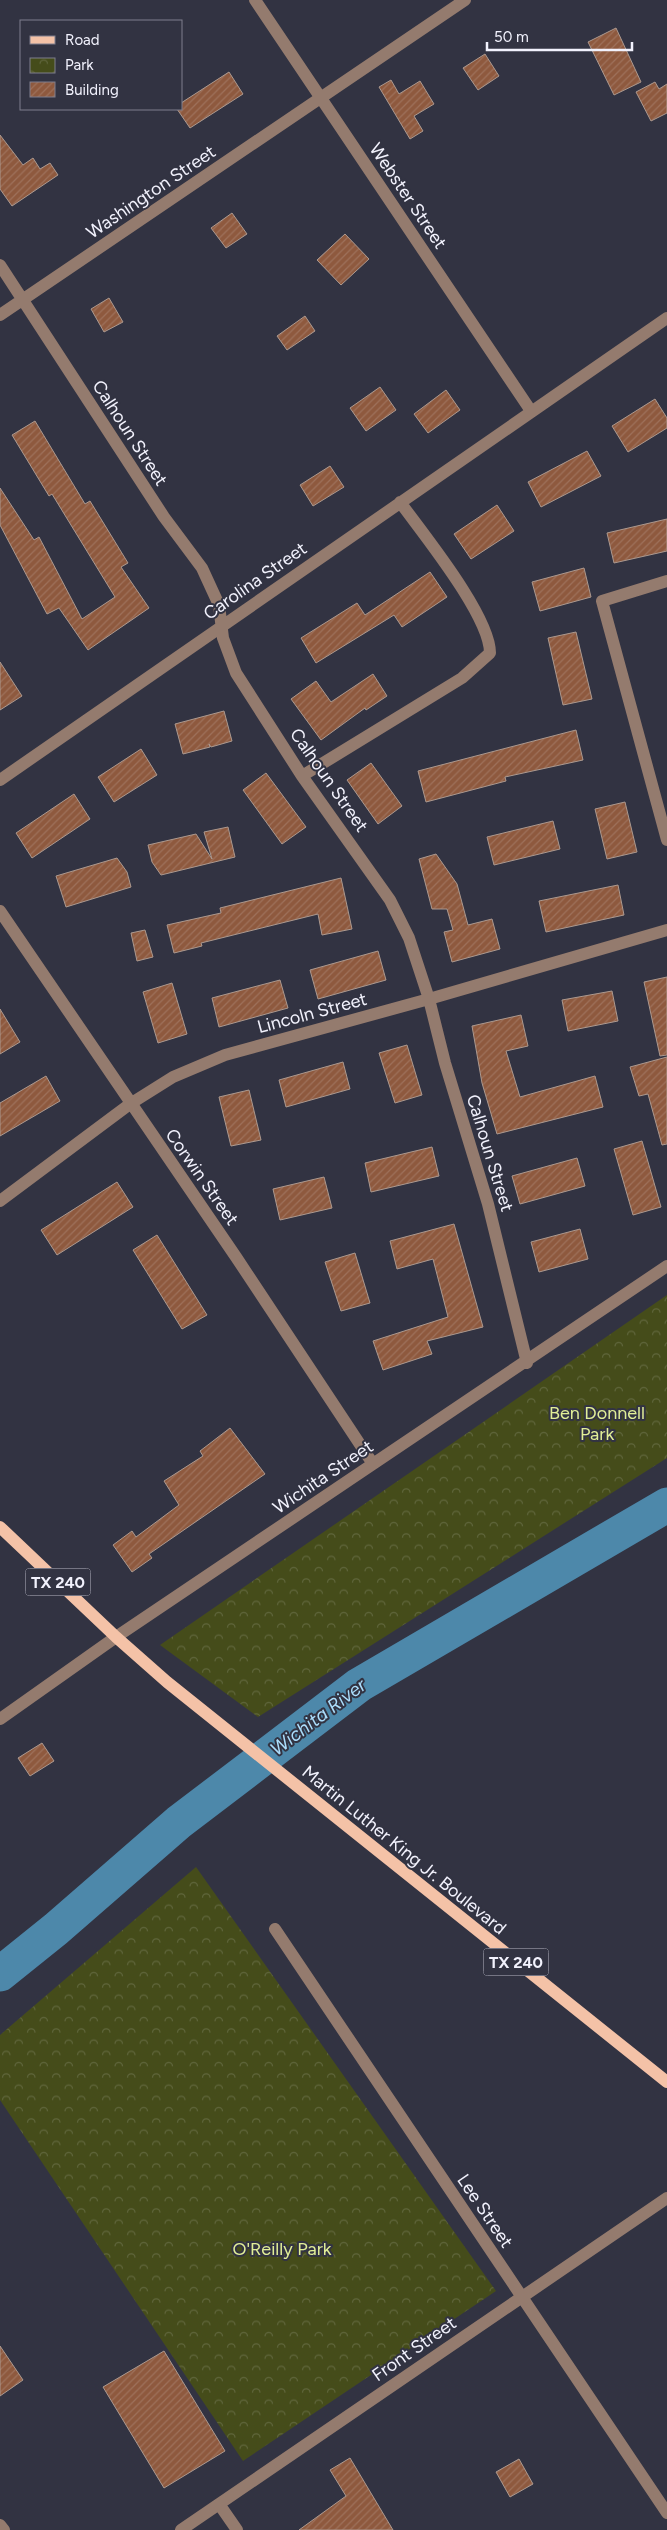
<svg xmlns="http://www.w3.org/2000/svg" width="667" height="2530" viewBox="0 0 667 2530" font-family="Figtree,sans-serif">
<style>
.park{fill:url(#park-crowns)}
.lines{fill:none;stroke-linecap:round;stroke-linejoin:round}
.river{stroke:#4d88aa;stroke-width:35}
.building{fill:url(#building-hatch);stroke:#ac998f}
.minor{stroke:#947b6e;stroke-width:12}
.major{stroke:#f4c2a7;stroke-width:12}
.labels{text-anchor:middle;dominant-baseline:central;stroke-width:4;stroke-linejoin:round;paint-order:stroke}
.shield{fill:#323342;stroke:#b8b9c5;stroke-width:1}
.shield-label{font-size:16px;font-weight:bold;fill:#f2f2fd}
.street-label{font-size:18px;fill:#f2f2fd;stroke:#323342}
.park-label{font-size:18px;fill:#e1ee97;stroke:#323342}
.water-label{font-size:19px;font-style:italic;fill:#abddfb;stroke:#323342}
</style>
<defs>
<pattern id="park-crowns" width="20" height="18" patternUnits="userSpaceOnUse" patternTransform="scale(1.25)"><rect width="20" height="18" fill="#454c1a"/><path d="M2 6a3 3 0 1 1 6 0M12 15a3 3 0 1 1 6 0" fill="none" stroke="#60663c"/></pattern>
<pattern id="building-hatch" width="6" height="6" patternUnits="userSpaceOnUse" patternTransform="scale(1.25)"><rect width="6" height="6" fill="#8e593e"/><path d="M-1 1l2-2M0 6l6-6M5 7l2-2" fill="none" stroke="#9e715b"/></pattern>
</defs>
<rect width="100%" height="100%" fill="#323342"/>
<path class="park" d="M667 1295V1458L258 1717 160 1645Z
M196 1867 496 2291 243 2461 0 2100V2035Z"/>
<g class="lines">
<path class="river" d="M0 1974 56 1929 179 1822 359 1685 667 1505"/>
</g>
<path class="building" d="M616 28 641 82 614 95 588 42Z
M485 54 499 76 478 90 463 68Z
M229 72 243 94 190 128 177 109H181V103Z
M391 80 399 94 420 81 434 104 414 116 423 131 410 139 379 87Z
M655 82 659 89 667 84V113L651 121 636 92Z
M0 135 23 165 33 158 40 169 50 163 58 175 12 206 0 189Z
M232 213 247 234 226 248 211 228Z
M345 234 369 259 341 285 317 260Z
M109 298 123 322 104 332 91 309Z
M305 316 315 331 287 350 277 336Z
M380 387 396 410 366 431 350 408Z
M446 390 460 410 428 433 414 414Z
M655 399 667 418V428L628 452 612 426Z
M35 421 85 504 90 501 128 563 121 567 149 608 88 650 59 608 47 614 0 525V488L34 540 39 537 82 619 115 597 52 494 49 496 12 435Z
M587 451 601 476 541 507 528 482Z
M330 466 344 487 313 506 300 485Z
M497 505 514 531 471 559 454 534Z
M667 519V551L614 563 607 533Z
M584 568 591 597 540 611 532 582Z
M430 572 447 597 402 627 394 615 316 663 301 638 357 603 365 615Z
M576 632 592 699 563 705 548 638Z
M0 662 22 696 0 710Z
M373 674 387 696 366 710 365 708 321 740 291 699 316 681 331 702Z
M224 711 232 741 211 747 209 744 210 747 183 754 175 724Z
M576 730 583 760 505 777 506 781 426 802 418 771Z
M141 749 157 775 114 802 98 777Z
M371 763 402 806 378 824 347 780Z
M266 773 306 827 282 844 243 790Z
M74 794 90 819 32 858 16 833Z
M625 802 637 852 607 859 595 809Z
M553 821 560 849 494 865 487 837Z
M228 827 235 857 161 875 152 862 148 845 196 834 212 859 204 832Z
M436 854 457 884 468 925 492 919 500 949 452 962 444 932 453 930 447 909H432L419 859Z
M117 858 127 872 131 887 66 907 56 876Z
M341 878 352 929 322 935 318 914 201 943 202 946 174 953 167 925 221 913 220 908Z
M618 885 624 915 546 932 539 901Z
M145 930 153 957 137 961 131 933Z
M378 951 386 980 318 999 310 970Z
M667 977V1055L660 1056 644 982Z
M280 980 288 1008 219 1027 212 998Z
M172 983 187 1034 158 1043 143 992Z
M612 991 618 1021 568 1031 562 1000Z
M0 1009 20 1042 0 1054Z
M521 1015 528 1046 506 1051 520 1097 595 1076 603 1107 497 1134 482 1083 472 1026Z
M407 1045 422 1095 395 1103 379 1053Z
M667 1057V1144L662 1145 648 1094 639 1096 630 1067Z
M343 1062 350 1089 286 1107 279 1080Z
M46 1076 60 1101 0 1136V1103Z
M249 1090 261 1140 231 1146 219 1097Z
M642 1141 661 1207 633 1215 614 1149Z
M432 1147 439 1176 371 1192 365 1163Z
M577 1158 585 1186 520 1204 512 1176Z
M324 1177 332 1208 280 1220 273 1189Z
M117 1182 133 1207 57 1255 41 1230Z
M454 1224 483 1327 427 1341 432 1354 383 1370 373 1341 448 1317 433 1259 397 1269 390 1241Z
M580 1229 588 1259 539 1272 531 1242Z
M157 1235 207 1315 182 1329 133 1250Z
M355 1253 370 1303 341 1311 325 1262Z
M230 1428 265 1474 149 1554 152 1558 132 1572 113 1545 132 1531 136 1537 179 1505 164 1481 203 1456 200 1451Z
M42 1743 54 1761 30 1776 18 1758Z
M0 2346 23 2380 0 2396Z
M164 2351 225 2451 164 2488 103 2387Z
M350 2458 393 2530H299L346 2496 330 2470Z
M519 2459 533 2484 510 2497 496 2472Z"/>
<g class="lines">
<path class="minor" d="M255 0 531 411
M0 265 164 517 202 568 219 605 223 638 236 673 302 776 390 900 409 938 429 999 445 1063 488 1204 527 1363
M0 315 465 0
M667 581 602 601 667 840
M302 776 462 678 490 653C490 616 424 535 400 502
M0 780 667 318
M0 911 236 1257 373 1464
M0 1201 130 1104 173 1077 225 1055 429 999 667 930
M0 1719 116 1637 667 1266
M275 1929 667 2513
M219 2504 237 2530
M0 2525 4 2530
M181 2530 667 2198"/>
<path class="major" d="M0 1527 116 1637 167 1682 667 2082"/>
</g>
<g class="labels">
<g class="shield">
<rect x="25.5" y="1568.5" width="65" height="27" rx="4"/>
<rect x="483.5" y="1948.5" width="65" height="27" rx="4"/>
</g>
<g class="shield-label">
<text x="58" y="1582">TX 240</text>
<text x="516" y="1962">TX 240</text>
</g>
<g class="street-label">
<text transform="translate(151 192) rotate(-34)">Washington Street</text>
<text transform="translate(408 196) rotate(56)">Webster Street</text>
<text transform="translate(130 433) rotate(57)">Calhoun Street</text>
<text transform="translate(255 581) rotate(-35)">Carolina Street</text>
<text transform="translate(329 780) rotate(55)">Calhoun Street</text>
<text transform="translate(312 1013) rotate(-15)">Lincoln Street</text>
<text transform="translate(490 1153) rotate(73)">Calhoun Street</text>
<text transform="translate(202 1177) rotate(55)">Corwin Street</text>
<text transform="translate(323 1477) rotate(-34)">Wichita Street</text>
<text transform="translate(404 1850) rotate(39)">Martin Luther King Jr. Boulevard</text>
<text transform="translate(485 2211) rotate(56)">Lee Street</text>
<text transform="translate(414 2349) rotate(-35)">Front Street</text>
</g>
<g class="park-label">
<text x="597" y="1413">Ben Donnell<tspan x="597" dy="21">Park</tspan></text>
<text x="282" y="2249">O'Reilly Park</text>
</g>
<g class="water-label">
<text transform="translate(318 1717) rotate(-37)">Wichita River</text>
</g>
</g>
<rect x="20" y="20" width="162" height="90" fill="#323342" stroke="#7f7f8d"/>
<rect x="30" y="36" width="25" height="8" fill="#f4c2a7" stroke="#7f7f8d"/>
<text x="65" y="45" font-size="15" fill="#f2f2fd">Road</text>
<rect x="30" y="58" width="25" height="15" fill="url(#park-crowns)" stroke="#7f7f8d"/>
<text x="65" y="70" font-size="15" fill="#f2f2fd">Park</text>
<rect x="30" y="82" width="25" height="15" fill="url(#building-hatch)" stroke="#7f7f8d"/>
<text x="65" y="95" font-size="15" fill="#f2f2fd">Building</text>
<path d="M487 42v8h145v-8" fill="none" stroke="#f2f2fd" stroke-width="2.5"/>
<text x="494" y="42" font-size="15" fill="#f2f2fd" stroke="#323342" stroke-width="4" paint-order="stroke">50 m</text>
</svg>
